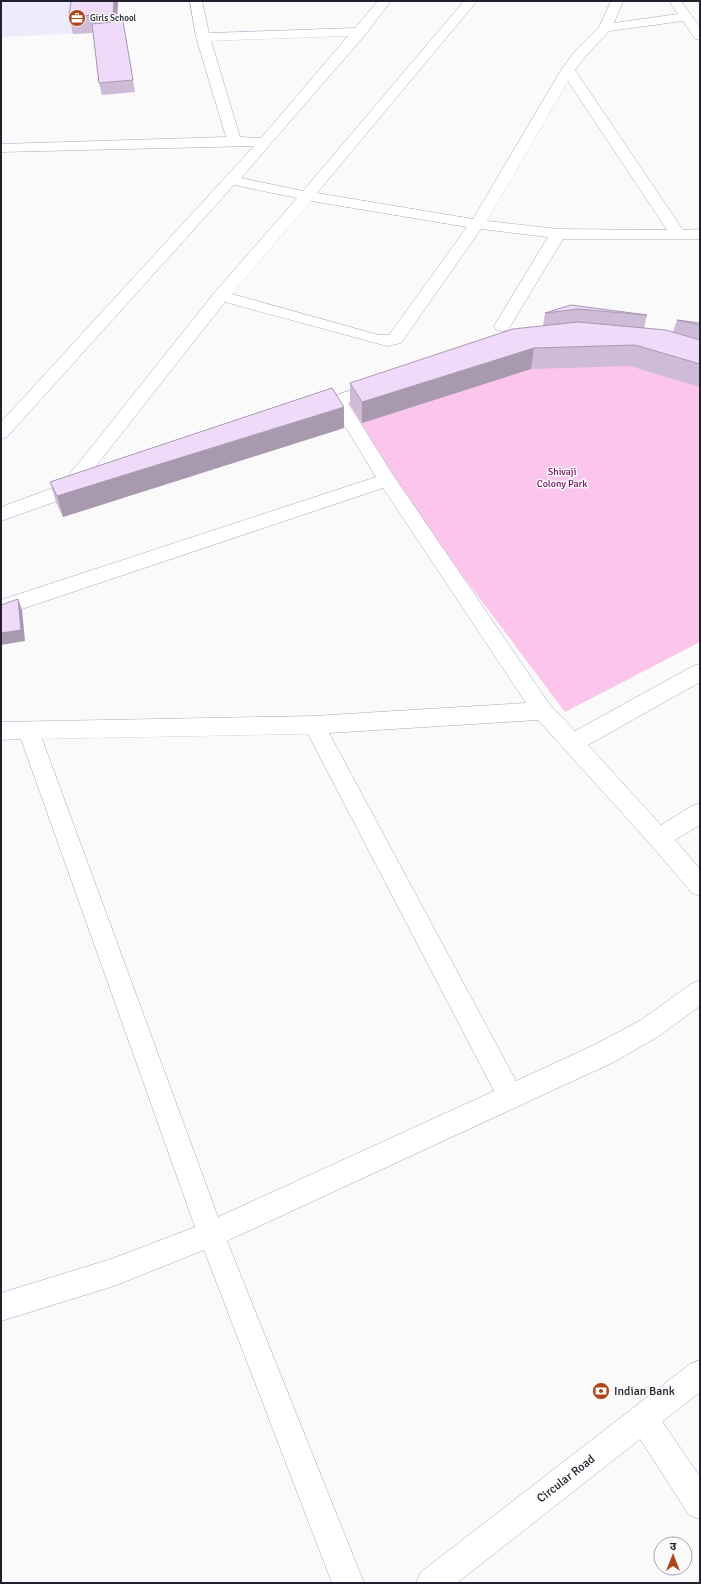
<svg xmlns="http://www.w3.org/2000/svg" width="701" height="1584" viewBox="0 0 701 1584" font-family="Signika,'Noto Sans Devanagari',sans-serif">
<style>
.built{fill:#eeecfc}
.green{fill:#fbc5ec}
.lines{fill:none;stroke-linecap:round;stroke-linejoin:round}
.minor-casing{stroke:#aba6c6;stroke-width:1}
.major-casing{stroke:#aba6c6;stroke-width:1}
.minor{fill:#fff;fill-rule:evenodd}
.major{fill:#fff;fill-rule:evenodd}
.wall{fill:#cebbd7}
.shaded-wall{fill:#a899af}
.building{fill:#f0dafa;stroke:#a899af}
.labels{text-anchor:middle;dominant-baseline:central;stroke-width:3;stroke-linejoin:round;paint-order:stroke}
.far-poi-label{font-size:9px;fill:#22202c;stroke:#fafafa;text-anchor:start}
.park-label{font-size:10px;fill:#6f115f;stroke:#fafafa}
.near-poi-label{font-size:12px;fill:#22202c;stroke:#fafafa;text-anchor:start}
.near-street-label{font-size:12px;fill:#22202c;stroke:#fafafa}
</style>
<rect width="100%" height="100%" fill="#fafafa"/>
<path class="built" d="M1 1H118L116 24 87 25 86 33 1 37Z"/>
<path class="green" d="M510 344 700 356V642L565 712 384 471 338 401Z"/>
<g class="lines">
<g class="minor-casing">
<path id="minor" d="M190 1H202L209 33 355 28 378 1H391L365 35 241 178 303 191 464 1H477L317 193 473 219 561 70 575 51 599 27 611 1H623L614 23 678 14 669 1H681L700 27V40L695 39 683 21 609 31 585 57 575 70 683 230 700 229V239H563L508 330 502 331 496 330 494 326 548 237 481 229 401 343 387 346 225 302 85 480 90 485 88 490 1 521V507L61 485 215 292 297 198 234 185 7 437 1 439V422L254 146 1 152V144L226 137 196 37ZM348 36 261 138 240 137 211 41ZM568 81 667 230 558 229 487 221ZM311 201 467 227 389 335H379L232 294Z
M379 381 385 383 388 387 385 391 348 403 393 475 550 705 575 731 693 666 700 664V682L588 745 661 825 692 806 700 803V825L675 840 700 869V896L692 893 651 845 538 720 329 733 516 1081 596 1044 641 1020 691 984 700 980V1006L659 1036 614 1062 227 1241 364 1583H332L204 1250 114 1286 1 1321V1293L114 1258 195 1227 21 739 1 740V722L314 716 526 703 383 488 1 616V600L376 477 334 408 312 415 306 413 303 409 306 405ZM308 734 494 1091 218 1217 42 739Z
M643 1403 653 1408 700 1477V1519L689 1515 633 1428 628 1418 633 1408Z"/>
</g>
<g class="major-casing">
<path id="major" d="M700 1360V1392L457 1583H416L421 1572 690 1364Z"/>
</g>
<use href="#minor" class="minor"/>
<use href="#major" class="major"/>
</g>
<path class="wall" d="M118 1 117 21H123L135 92 102 95 99 83 93 33 73 34 69 16Z
M571 305 647 315 644 328 673 332 677 320 700 323V387L630 366 531 369 362 423 350 404V383L543 326 545 313Z
M344 428 63 517 56 502 50 482Z"/>
<path class="shaded-wall" d="M114 1H118L116 32 113 15Z
M534 348 531 369 362 423V402Z
M344 407V428L63 517 57 496Z
M18 599 22 610 25 641 1 645V633Z"/>
<path class="building" d="M71 1H114L113 15 69 16Z
M123 21 133 80 99 83 92 24Z
M571 305 647 315 578 309 545 313Z
M677 320 700 323V325Z
M578 322 666 330 700 340V364L635 345 534 348 362 402 350 383 513 329Z
M332 388 344 407 57 496 50 482Z
M18 599 21 630 1 633V605Z"/>
<defs>
<g id="office-disc" transform="scale(0.9)"><circle r="9.5" fill="#ad471b" stroke="#fafafa"/><path d="M-6-3h4V-5.5h4V-3h4V5H-6ZM-1-4.5V-3h2v-1.5ZM-6 0V1H6V0Z" fill="#fff"/></g>
<g id="bank-disc" transform="scale(0.9)"><circle r="9.5" fill="#ad471b" stroke="#fafafa"/><path d="M-6-4H6V4H-6ZM0-2.3a2.3 2.3 0 1 0 0 4.6a2.3 2.3 0 1 0 0-4.6Z" fill="#fff"/></g>
</defs>
<g fill-rule="evenodd">
<use href="#office-disc" x="77" y="18"/>
<use href="#bank-disc" x="601" y="1391"/>
</g>
<g class="labels">
<g class="far-poi-label">
<text x="90" y="18">Girls School</text>
</g>
<g class="park-label">
<text x="562" y="472">Shivaji<tspan x="562" dy="12">Colony Park</tspan></text>
</g>
<g class="near-poi-label">
<text x="614" y="1391">Indian Bank</text>
</g>
<g class="near-street-label">
<text transform="translate(566 1479) rotate(-38)">Circular Road</text>
</g>
</g>
<rect width="701" height="1584" fill="none" stroke="#22202c" stroke-width="4"/>
<g transform="translate(673 1556)"><circle r="19" fill="#fafafa" stroke="#a4a3a8"/>
<path d="M0-3L7 15L0 10L-7 15Z" fill="#ad471b"/>
<text y="-6" font-size="11" font-weight="bold" text-anchor="middle" fill="#22202c">उ</text>
</g>
</svg>
